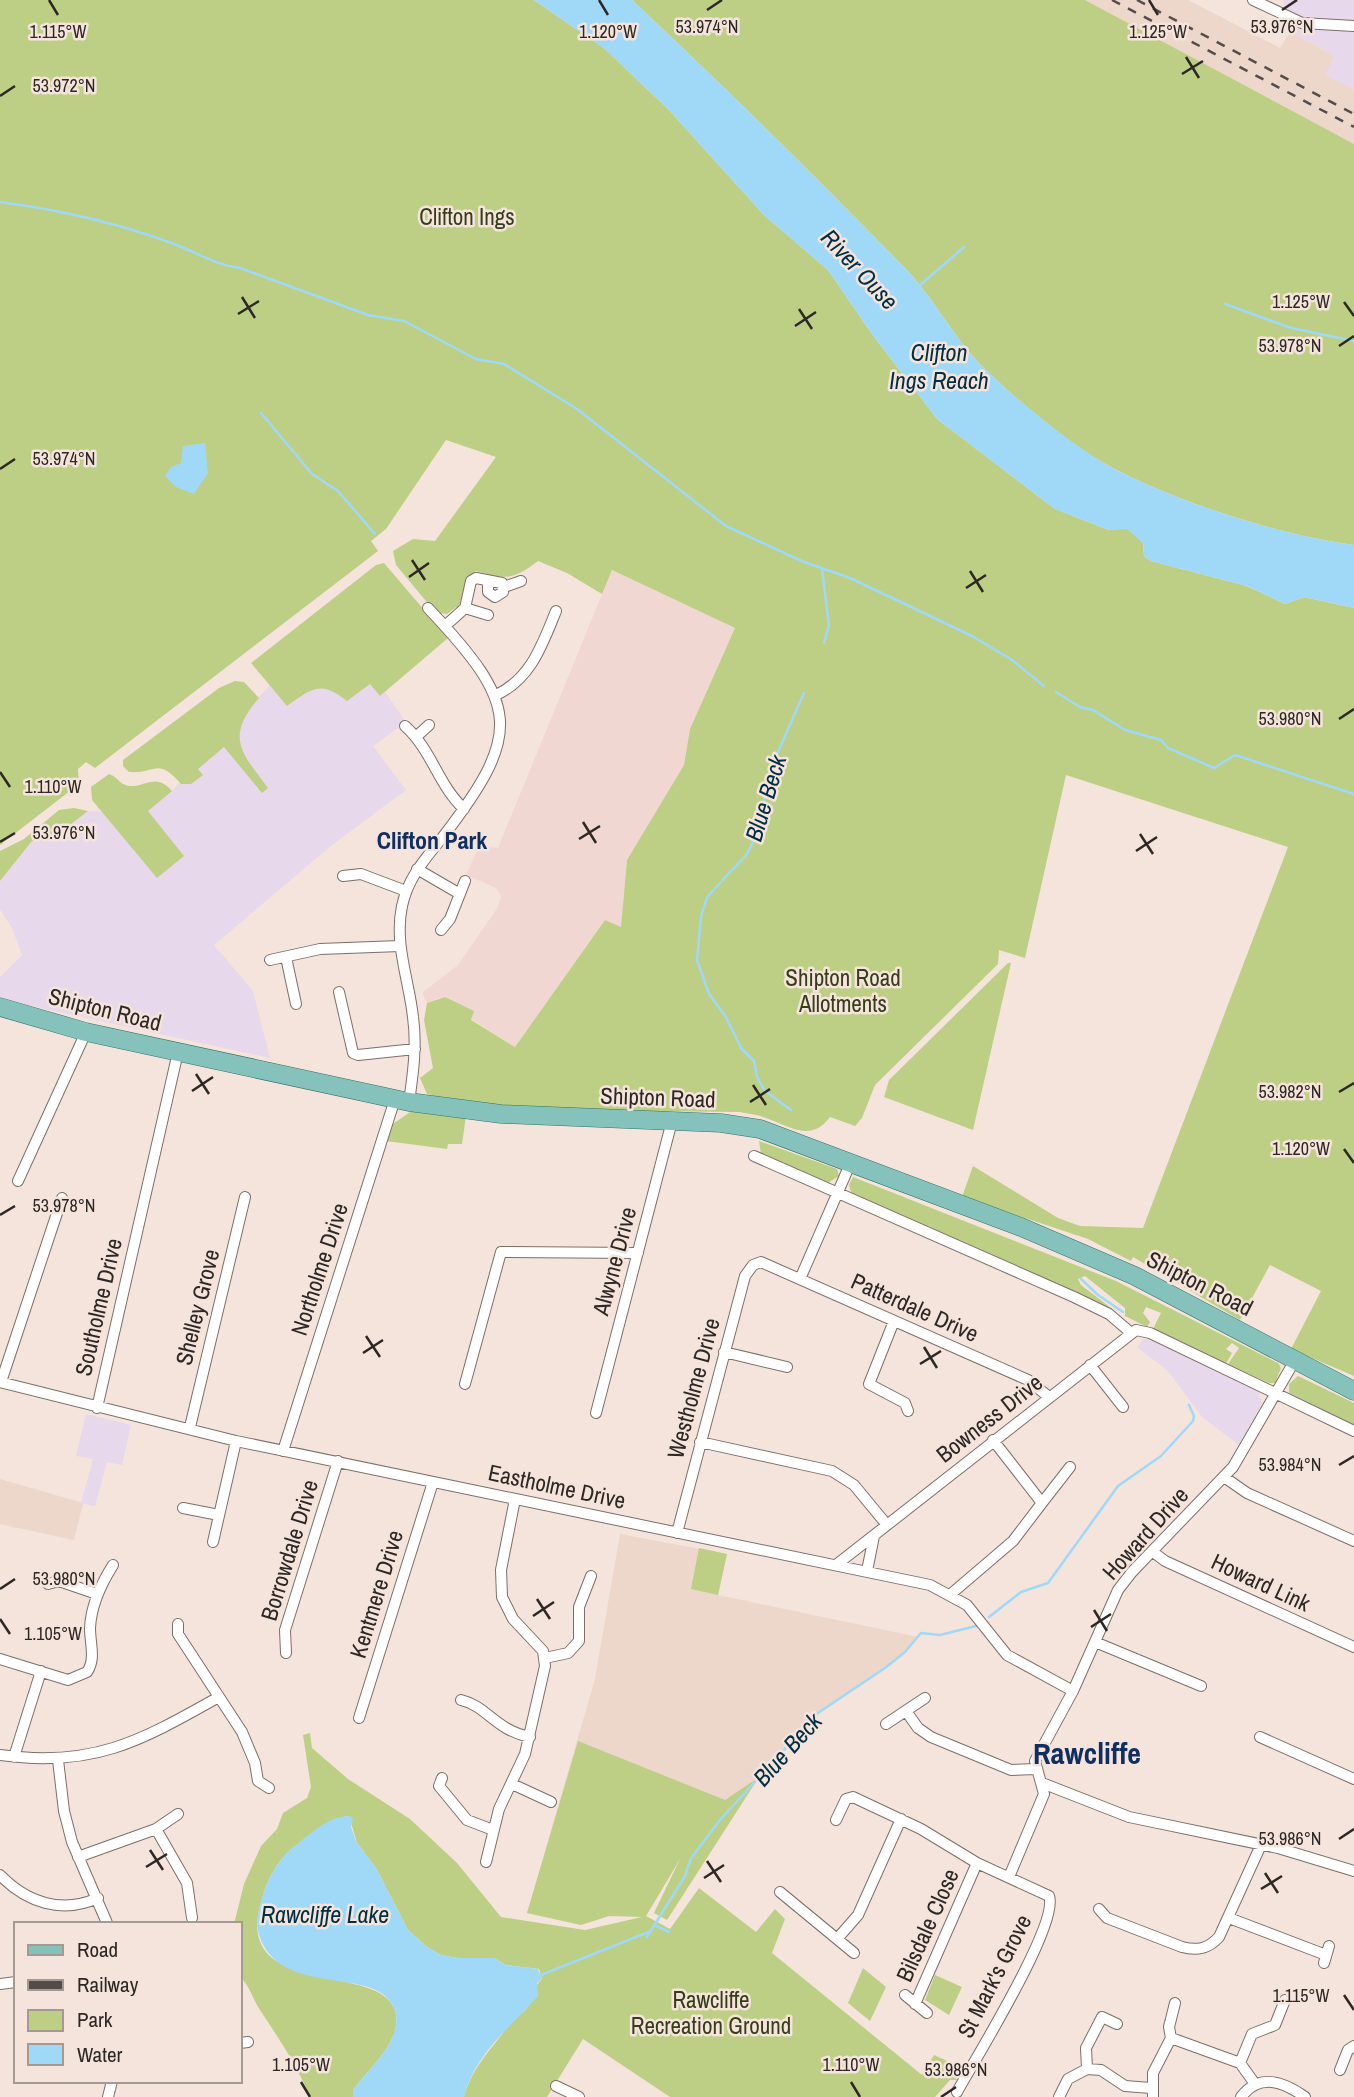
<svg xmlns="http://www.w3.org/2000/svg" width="1354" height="2097" viewBox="0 0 1354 2097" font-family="'Archivo Narrow',sans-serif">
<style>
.commercial{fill:#e7d8eb}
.built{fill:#edd6ca}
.medical{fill:#f1d7d1}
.green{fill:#bdcf85}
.water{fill:#a0d9f8}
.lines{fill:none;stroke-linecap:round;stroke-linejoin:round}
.stream{stroke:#a0d9f8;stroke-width:2.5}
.street-casing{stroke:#7d6f68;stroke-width:12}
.primary-casing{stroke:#32726a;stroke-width:19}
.street{stroke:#fff;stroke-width:10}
.primary{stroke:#85c2bc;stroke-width:18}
.rail{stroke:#544c49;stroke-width:2.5;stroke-dasharray:9 9;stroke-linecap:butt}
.ticks{fill:none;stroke:#2e2825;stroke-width:2.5}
.labels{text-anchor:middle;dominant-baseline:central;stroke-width:5;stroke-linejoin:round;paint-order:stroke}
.park-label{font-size:23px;fill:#363e18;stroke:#f4e4dc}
.street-label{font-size:23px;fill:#2e2825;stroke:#f4e4dc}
.water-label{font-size:24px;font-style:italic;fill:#002e42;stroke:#f4e4dc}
.neighbourhood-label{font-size:24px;font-weight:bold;fill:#112e63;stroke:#f4e4dc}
.district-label{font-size:30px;font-weight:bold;fill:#112e63;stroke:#f4e4dc}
.ticks-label{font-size:18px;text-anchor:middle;fill:#2e2825;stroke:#f4e4dc;stroke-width:5;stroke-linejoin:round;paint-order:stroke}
</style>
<rect width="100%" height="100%" fill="#f4e4dc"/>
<path class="commercial" d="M1283 0H1354V90L1324 75 1334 56 1290 32Z
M371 683 380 696 385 692 406 722 373 746 406 790 332 845 214 945 253 991 270 1058 0 999V977L22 955 12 928 0 909V881L32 841 53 839 88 811 127 812 172 791 270 685 288 706 308 691 320 687 333 690Z
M1145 1338 1258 1391 1262 1403 1239 1445 1202 1417 1168 1371 1137 1347Z
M86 1414 131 1425 122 1465 107 1462 95 1506 81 1503 93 1459 76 1456Z"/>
<path class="built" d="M1085 0H1188L1280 48 1290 32 1334 56 1325 75 1354 90V144Z
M0 1479 83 1503 74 1540 0 1524Z
M620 1534 727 1554 718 1595 918 1637 905 1652 885 1668 818 1713 759 1777 725 1800 680 1859 646 1916H609L581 1925 527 1913 595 1679Z"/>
<path class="medical" d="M612 570 735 628 690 729 684 765 627 860 621 927 605 920 515 1047 471 1019 473 1011 439 998 427 1003 422 993 458 965 498 907 501 896 496 888 466 875 479 846 498 848Z"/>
<path class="green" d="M0 0H534L605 49 669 110 765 216 828 270 872 334 937 419 1055 509 1109 530 1127 528 1143 543 1144 556 1151 561 1247 586 1285 604 1304 597 1354 608V1376L1291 1349 1321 1291 1270 1265 1240 1320 1133 1257 1131 1261 1088 1239 962 1197 973 1166 1058 1218 1080 1226 1143 1228 1288 847 1066 775 1025 958 999 950 998 964 875 1085 862 1118 855 1126 830 1117C810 1144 788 1125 763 1117 756 1114 748 1114 740 1112L535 1110 456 1102 427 1094 420 1078 433 1068 424 1020 427 1003 445 997 474 1011 471 1020 515 1047 605 920 621 927 627 860 684 765 690 729 735 628 612 570 602 594 567 573 538 561C513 580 506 580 476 571L466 580 458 610 456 607 447 614 436 613 396 565 393 551 413 539 435 541 496 457 446 440 386 529 371 541 378 551 95 768 86 762 78 769 79 784 0 845Z
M632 0H1085L1354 144V545C1282 536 1177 502 1113 468 1074 448 1018 401 987 371 955 341 935 299 904 267 815 176 725 87 632 0Z
M384 563 448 638 380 696 370 684 347 701C321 680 312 688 287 706L251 663 376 565Z
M235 681 244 682 259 698C225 737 241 752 268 788L262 793 224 747 198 769 203 775 191 784H181C157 756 156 774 129 772L123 766V760L219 688Z
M109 774C116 776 118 781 123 784 141 793 153 769 172 791L148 811 184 856 157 878 92 800 91 787Z
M74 808 88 811 52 839 32 841 0 881V851L24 839 59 810Z
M1008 963H1011L973 1130 884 1097 889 1080Z
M416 1108 466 1116 462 1144H448L447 1149 386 1141 390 1126Z
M759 1141 837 1169 839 1176 826 1184 761 1154Z
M853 1177 1116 1281 1278 1363 1281 1368 1275 1383H1269L1228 1364 1239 1348 1232 1343 1226 1349 1232 1353 1226 1364 1153 1329 1161 1313 1146 1307 1143 1313 1150 1322 1147 1327 1125 1316V1308L1085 1276 1078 1279 1081 1285 1115 1311 852 1195 849 1185Z
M1298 1376 1354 1403V1425L1289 1393V1384Z
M699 1548 727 1554 718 1595 691 1589Z
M310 1733 312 1748 348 1779 410 1819 457 1863 501 1917 585 1930 642 1917 609 1916 581 1925 527 1913 578 1741 725 1800 759 1777 667 1920 654 1913 680 1859 646 1916 670 1929 699 1888 756 1932 775 1909 785 1919 772 1953 922 2075 934 2055 963 2068 957 2080H950L935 2097H670L583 2039 547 2097H464C472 2066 494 2047 510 2023 514 2017 523 2014 527 2008 533 1998 533 1987 542 1979L539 1969 506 1965 494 1958H458L441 1955 427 1947 408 1930 376 1868 357 1843 349 1816C328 1817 311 1835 294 1847 275 1862 266 1882 260 1906 236 1998 376 1963 394 2008 406 2038 369 2068 353 2090V2097H310C297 2065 279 2039 260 2010 252 1998 250 1986 240 1977V1924H234L244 1884 261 1846 277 1829 283 1813 307 1798 311 1787 303 1735Z
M863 1968 886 1987 870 2021 848 2003Z
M935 1975 962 1987 949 2015 925 2000Z"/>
<path class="water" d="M534 0H632C725 87 815 176 904 267 935 299 955 341 987 371 1018 401 1075 448 1113 468 1177 502 1282 536 1354 545V608L1304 597 1285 604 1247 586 1151 561 1144 556 1143 543 1127 529 1109 530 1055 509 937 419 872 334 828 270 765 216 669 110 605 49Z
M205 443 208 473 194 494 176 487 165 476 171 467 181 463 183 446Z
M349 1816 353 1818 351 1827 357 1843 376 1868 408 1930 427 1947 441 1955 458 1958H494L506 1965 538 1969 542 1979 537 1983 538 1996C510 2028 475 2053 464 2097H353V2090C369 2068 406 2038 394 2008 378 1968 298 1994 267 1951 257 1936 255 1923 260 1906 266 1882 275 1862 294 1847 310 1834 327 1817 349 1816Z"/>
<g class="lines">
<path class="stream" d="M0 202C60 210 118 223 174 244 198 253 215 265 240 268L368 315 404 321 476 359 504 364 577 409 726 526 804 562 850 578 972 636 1012 660 1044 686
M919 286 964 247
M1225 304 1291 328 1354 341
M261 413 312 474 338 491 375 534
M822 570 829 625 824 643
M1056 692 1080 707 1093 710 1125 730 1161 740 1168 748 1214 768 1235 755 1354 794
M791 1110 765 1091 757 1077 754 1061 741 1048 726 1017 709 994 697 960 701 917 707 897 747 854 758 832 770 770 804 693
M1081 1279 1098 1295 1123 1312
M989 1617 1021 1592 1048 1583 1118 1486 1161 1456 1193 1421 1194 1416 1189 1405
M656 1926 669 1932
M647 1937 685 1876 691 1858 720 1820 818 1713 885 1668 905 1652 921 1633 940 1635 976 1626
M541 1975 651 1931"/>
<g class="street-casing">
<path id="street" d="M1253 0 1302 23 1354 26
M504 587 521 581
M465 608 488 615
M445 626 465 608 471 581 476 578 502 583 503 592 495 597 488 592V581
M496 695C531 679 542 645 556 611
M405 726C432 750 438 785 464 809
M417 736 429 725
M417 869 460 894
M343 876 361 874 406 891
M441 930 450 919 465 881
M286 957 296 1004
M270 960 320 949 400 946
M339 992 353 1053 358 1055 415 1049
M409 1102C413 1074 417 1046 413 1017 409 980 394 944 402 906 408 878 424 860 442 838 524 732 519 705 428 608
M754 1156 1074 1297 1109 1314 1130 1332
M18 1181 86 1032
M800 1279 851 1162
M894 1321 869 1384 905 1403 908 1411
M724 1352 787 1367
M1090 1365 1123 1407
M0 1382 236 1441 930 1585 967 1605 1007 1655 1073 1691
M1 1382 62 1198
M465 1384 501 1252 638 1253
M97 1408 178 1052
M596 1413 672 1121
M190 1427 245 1197
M700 1442 832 1471 854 1485 887 1525
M283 1451 395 1099
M1224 1477 1247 1493 1354 1541
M1042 1503 1070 1467
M183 1508 219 1515
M677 1533 745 1276 753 1265 761 1262 1028 1380 1049 1397
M213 1542 236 1441
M1153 1552 1165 1561 1354 1647
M836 1565 1136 1330 1150 1333 1354 1431
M867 1571 874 1536
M48 1584 59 1581 97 1594
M951 1594 1013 1541 1042 1503 993 1440
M178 1624V1634L242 1732 255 1763 258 1781 269 1788
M1095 1642 1201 1686
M286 1653 285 1630 338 1461
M545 1658 568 1653 579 1641V1607L591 1576
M0 1659 68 1680 87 1672C96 1659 90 1644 90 1628 91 1605 101 1584 113 1565
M461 1700C487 1706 495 1730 530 1737
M906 1711 918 1728 931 1737 1011 1770 1035 1769
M359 1718 433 1482
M886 1724 925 1698
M1260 1737 1354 1779
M0 1755C92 1768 139 1742 217 1698
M14 1757 41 1671
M58 1760 64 1811 72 1842 107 1923
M442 1778 439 1786 467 1820 493 1830
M1042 1783 1129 1817 1278 1848 1354 1871
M512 1784 551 1802
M836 1820 846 1799 853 1797 921 1829 977 1863 1049 1896C1060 1923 974 2061 957 2092
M156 1829 187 1883 192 1918
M78 1857 156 1829 178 1814
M486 1862 499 1809 525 1754 545 1666 543 1651 513 1619 502 1597 501 1570 515 1499
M0 1875C27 1903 62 1914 98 1898
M1009 1877 1044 1794 1035 1761 1073 1691 1118 1590 1132 1572 1233 1467 1295 1360
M780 1892 854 1953
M1099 1909 1107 1918 1182 1947C1197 1951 1208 1949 1219 1937L1261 1845
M1229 1918 1326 1955
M837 1939 858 1915 901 1819
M1324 1963 1329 1946
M0 1984 16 1982
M905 1995 927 2013
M915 2004 977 1863
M1171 2038 1240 2063 1255 2084
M240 2043 248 2042
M1240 2063 1252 2034 1275 2025 1285 2000
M1087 2069 1086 2048 1102 2017 1117 2024
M1340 2070 1348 2050 1354 2046
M556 2086 579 2097
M108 2097 112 2081
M1059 2097 1068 2079 1087 2069 1101 2070 1125 2086 1151 2088
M1153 2097V2073L1171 2038 1169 2027 1175 2003
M1241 2097C1260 2072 1284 2082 1305 2097"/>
</g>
<g class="primary-casing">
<path id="primary" d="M0 1007 86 1032 409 1102 501 1114 721 1123 760 1129 1021 1227 1135 1276 1354 1391"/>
</g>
<use href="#street" class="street"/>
<use href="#primary" class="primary"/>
<path class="rail" d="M1112 0 1354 127
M1137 0 1354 114"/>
</g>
<path class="ticks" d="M49 0 58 15M599 0 608 15M1149 0 1158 15M707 10 722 0M1282 10 1297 0M1186 57 1199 78M1182 74 1203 61M0 96 15 86M242 297 255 318M1344 302 1354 316M799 309 812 329M238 314 259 301M795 326 816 312M1339 346 1354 336M0 469 15 459M412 560 425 580M970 571 983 592M409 577 429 563M966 588 986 575M1339 719 1354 709M0 772 10 787M583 822 596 843M1140 834 1153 854M579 839 600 826M0 842 15 833M1136 851 1157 837M196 1074 209 1094M753 1085 766 1105M192 1091 213 1077M1339 1092 1354 1083M750 1102 770 1089M1344 1149 1354 1163M0 1215 15 1206M366 1336 380 1357M924 1347 937 1368M363 1353 383 1340M920 1364 941 1351M1339 1465 1354 1456M0 1589 15 1579M537 1599 550 1619M1094 1610 1107 1631M533 1616 554 1602M0 1619 10 1634M1091 1627 1111 1614M1339 1839 1354 1829M150 1850 163 1870M707 1861 721 1882M146 1867 167 1854M1265 1873 1278 1893M704 1878 724 1865M1261 1889 1282 1876M1344 1995 1354 2010M301 2082 310 2097M851 2082 860 2097M941 2097 956 2087"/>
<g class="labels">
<g class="park-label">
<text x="467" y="216">Clifton Ings</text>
<text x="843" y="977">Shipton Road<tspan x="843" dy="26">Allotments</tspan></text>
<text x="711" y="1999">Rawcliffe<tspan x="711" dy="26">Recreation Ground</tspan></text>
</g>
<g class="street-label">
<text transform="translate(105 1009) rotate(14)">Shipton Road</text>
<text transform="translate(658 1097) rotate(2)">Shipton Road</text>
<text transform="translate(614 1261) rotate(-75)">Alwyne Drive</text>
<text transform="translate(319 1269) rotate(-72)">Northolme Drive</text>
<text transform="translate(1200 1283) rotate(27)">Shipton Road</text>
<text transform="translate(98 1307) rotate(-77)">Southolme Drive</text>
<text transform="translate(197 1307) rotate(-76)">Shelley Grove</text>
<text transform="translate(915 1307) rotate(24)">Patterdale Drive</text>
<text transform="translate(693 1388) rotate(-75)">Westholme Drive</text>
<text transform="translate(989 1418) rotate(-38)">Bowness Drive</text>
<text transform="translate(557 1486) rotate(12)">Eastholme Drive</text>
<text transform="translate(1145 1533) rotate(-48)">Howard Drive</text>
<text transform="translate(289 1550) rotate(-73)">Borrowdale Drive</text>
<text transform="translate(1261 1582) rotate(25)">Howard Link</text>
<text transform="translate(376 1594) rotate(-73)">Kentmere Drive</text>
<text transform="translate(927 1925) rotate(-66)">Bilsdale Close</text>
<text transform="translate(994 1976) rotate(-63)">St Mark's Grove</text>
</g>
<g class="water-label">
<text transform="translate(860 269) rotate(47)">River Ouse</text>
<text x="939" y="352">Clifton<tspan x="939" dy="28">Ings Reach</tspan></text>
<text transform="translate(765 798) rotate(-73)">Blue Beck</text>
<text transform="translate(787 1749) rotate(-48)">Blue Beck</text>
<text x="325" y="1914">Rawcliffe Lake</text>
</g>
<g class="neighbourhood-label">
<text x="432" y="840">Clifton Park</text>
</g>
<g class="district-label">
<text x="1087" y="1753">Rawcliffe</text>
</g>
</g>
<g class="ticks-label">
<text x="1282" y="33">53.976°N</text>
<text x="707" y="33">53.974°N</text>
<text x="58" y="38">1.115°W</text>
<text x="608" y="38">1.120°W</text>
<text x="1158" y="38">1.125°W</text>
<text x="64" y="92">53.972°N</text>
<text x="1301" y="308">1.125°W</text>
<text x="1290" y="352">53.978°N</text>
<text x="64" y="465">53.974°N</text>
<text x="1290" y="725">53.980°N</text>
<text x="53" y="793">1.110°W</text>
<text x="64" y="839">53.976°N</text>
<text x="1290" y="1098">53.982°N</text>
<text x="1301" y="1155">1.120°W</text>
<text x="64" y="1212">53.978°N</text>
<text x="1290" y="1471">53.984°N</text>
<text x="64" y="1585">53.980°N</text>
<text x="53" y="1640">1.105°W</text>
<text x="1290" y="1845">53.986°N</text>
<text x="1301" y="2002">1.115°W</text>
<text x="301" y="2071">1.105°W</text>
<text x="851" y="2071">1.110°W</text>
<text x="956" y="2076">53.986°N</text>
</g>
<rect x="14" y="1922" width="228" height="161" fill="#f4e4dc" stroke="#a59993" stroke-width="2"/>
<rect x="28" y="1945" width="35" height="10" fill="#85c2bc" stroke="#a59993" stroke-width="2"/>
<text x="77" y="1957" font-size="21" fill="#2e2825">Road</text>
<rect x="28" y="1980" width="35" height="10" fill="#544c49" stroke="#a59993" stroke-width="2"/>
<text x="77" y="1992" font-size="21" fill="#2e2825">Railway</text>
<rect x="28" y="2010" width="35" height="21" fill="#bdcf85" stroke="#a59993" stroke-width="2"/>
<text x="77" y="2027" font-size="21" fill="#2e2825">Park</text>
<rect x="28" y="2044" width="35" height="21" fill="#a0d9f8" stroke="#a59993" stroke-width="2"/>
<text x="77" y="2062" font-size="21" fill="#2e2825">Water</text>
</svg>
